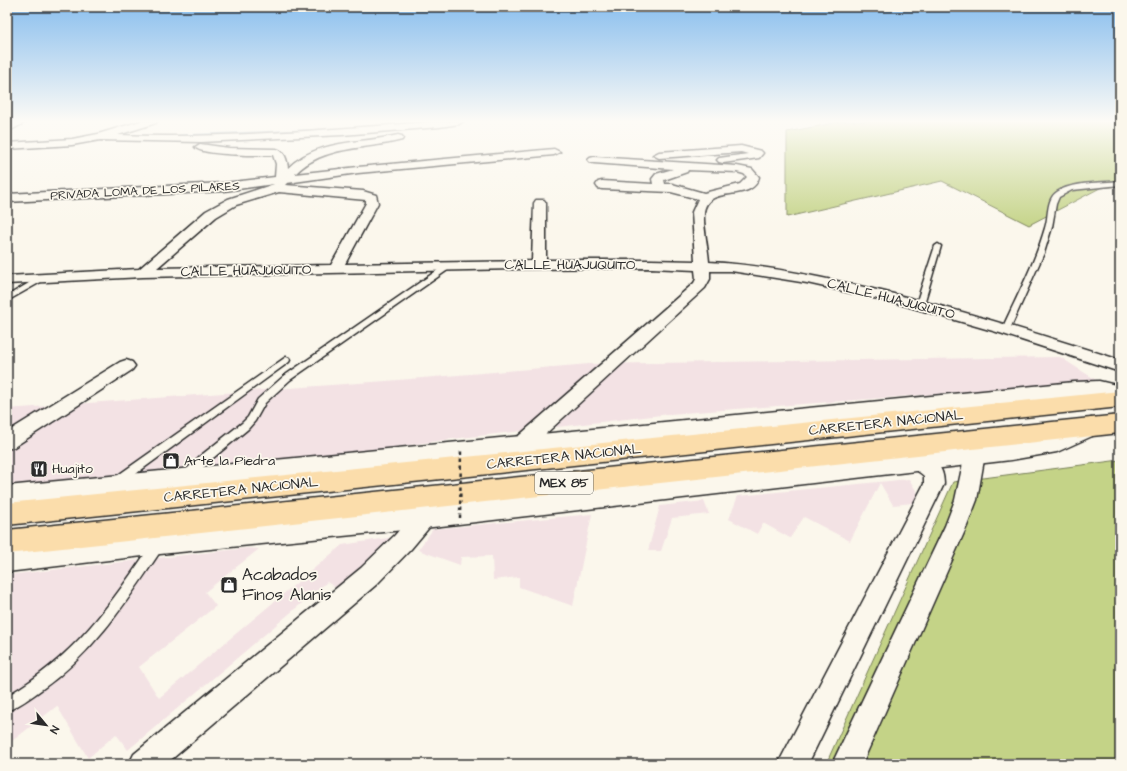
<svg xmlns="http://www.w3.org/2000/svg" width="1127" height="771" viewBox="0 0 1127 771" font-family="'Architects Daughter',sans-serif">
<style>
.built{fill:#f3e2e4}
.green{fill:#c4d387;stroke:#787f59}
.lines{fill:none;stroke-linecap:round;stroke-linejoin:round}
.stream{stroke:#6e8ca5;stroke-width:3}
.lane-casing{stroke:#2b2b2b;stroke-width:3}
.street-casing{stroke:#2b2b2b;stroke-width:3}
.secondary-casing{stroke:#2b2b2b;stroke-width:3}
.highway-casing{stroke:#2b2b2b;stroke-width:3}
.lane{fill:#fbf7ec;fill-rule:evenodd}
.street{fill:#fbf7ec;fill-rule:evenodd}
.secondary{fill:#fbf7ec;fill-rule:evenodd}
.highway{fill:#fbddab;fill-rule:evenodd}
.path-bridge{stroke:#2b2b2b;stroke-width:2.5;stroke-dasharray:3.5 3.5;stroke-linecap:butt}
.labels{text-anchor:middle;dominant-baseline:central;stroke-width:3.5;stroke-linejoin:round;paint-order:stroke}
.far-street-label{font-size:12px;fill:#2b2b2b;stroke:#fbf7ec}
.shield{fill:#fbf7ec;stroke:#696865;stroke-width:1}
.shield-label{font-size:13px;font-weight:bold;fill:#2b2b2b}
.street-label{font-size:14px;fill:#2b2b2b;stroke:#fbf7ec}
.poi-label{font-size:14px;fill:#2b2b2b;stroke:#fbf7ec;text-anchor:start}
.near-poi-label{font-size:17px;fill:#2b2b2b;stroke:#fbf7ec;text-anchor:start}
</style>
<rect width="100%" height="100%" fill="#fbf7ec"/>
<filter id="ink" filterUnits="userSpaceOnUse"><feTurbulence type="fractalNoise" baseFrequency=".025" numOctaves="2"/><feDisplacementMap in="SourceGraphic" scale="8" xChannelSelector="R" yChannelSelector="G"/><feConvolveMatrix kernelMatrix="1 2 1 2 8 2 1 2 1" color-interpolation-filters="sRGB"/></filter>
<g filter="url(#ink)">
<path class="built" d="M1060 357 1096 380 1016 388 670 414 452 439 330 456 7 486V409L386 381 589 364Z
M909 479 923 502 893 505 880 483 850 541 804 517 790 538 763 523 757 534 729 519 738 496Z
M704 501 709 514 672 518 661 551H648L660 506Z
M592 514 573 606 519 587V577L493 580 492 556 461 557 460 565 418 550 433 529Z
M401 536 358 580 347 579 336 588 327 582 128 750 116 734 88 758 57 706 7 745V575L247 548 259 549 205 592 216 606 139 667 159 698 342 545Z"/>
<path class="green" d="M844 121H1120V186L1100 188 1029 225 942 181 787 217V132Z
M1120 460V764H826L953 482Z"/>
<g class="lines">
<path class="stream" d="M115 134 134 136
M179 136 326 130"/>
<g class="lane-casing">
<path id="lane" d="M1120 181V185L1072 190 1059 197 1056 204 1052 227 1044 253 1010 329 1009 331H1003L1002 329C1017 296 1035 263 1045 228 1049 217 1046 199 1057 192 1072 182 1102 183 1120 181Z
M938 244 941 246 924 304 920 306H917L916 304 935 246Z
M445 265H451L452 267 290 380 265 403 255 421 248 429 207 463 191 479 187 480 183 479 182 476 183 473 199 457 242 423 248 417 258 399 284 376Z
M39 277H42L46 279 7 301V296Z
M286 357 289 358 290 360 289 362 122 484 118 485 114 484 113 481 114 478Z
M158 540 162 541 164 545 162 549C127 601 94 653 41 690 30 698 19 706 7 711V696C77 655 109 606 154 541Z"/>
</g>
<g class="street-casing">
<path id="street" d="M15 121H28L7 132V125Z
M141 121H157L156 123 118 135C199 138 281 133 361 127 396 125 430 121 464 121L459 124 439 127 342 135 201 142 100 140 72 145 7 149V143L72 139 98 134Z
M398 135 402 136 403 138 402 140C365 150 323 145 295 174L358 167 554 149 560 152 554 155 358 173 287 183 285 185 363 191 376 195 378 203 345 264 532 261 534 203 536 200H544L546 203V260H651L695 261 692 212 698 199 671 192 602 189 598 188 596 185 598 182 602 181 653 184 652 179 656 174 673 169 594 163 590 162 588 160 590 158 594 157 737 166 752 169 759 177C753 204 707 183 704 213 703 227 708 247 709 262 755 264 801 273 846 283 939 303 1029 331 1120 360V372L1000 333 896 303 807 283 731 271H710V279L705 288 528 450 521 453 514 450 511 445 514 440 694 283 696 279 695 270 651 268 515 269 143 277 7 284V276L139 269 206 211 228 199 274 184 224 191 7 202V194L224 183 275 177 276 164 273 155C259 155 202 156 195 147L200 144 229 148 276 149C285 151 287 160 288 168 317 139 360 144 398 135ZM688 170 737 172 744 174 747 177 740 184 704 193 672 184H665L664 180 687 172ZM279 192 366 200V203L331 265 157 268 216 217 236 205Z
M741 146 761 151 763 153 759 158 723 163 719 162 717 160 719 158 748 154 741 152 659 158 653 155 659 152Z
M126 360 132 362 135 366 132 370 14 447 7 449V432L120 362Z
M975 446 982 449 985 454 977 500 967 526 862 764H832L945 526 955 500 965 454 968 449Z
M917 453C934 459 944 465 944 484L808 764H778L924 484V476C918 470 911 469 907 461L910 455Z
M424 508 432 510 435 517 432 524 411 549 377 584 166 764H129L134 754 361 568 395 535 416 510Z"/>
</g>
<g class="secondary-casing">
<path id="secondary" d="M1099 381 1120 386V402L1099 397 1074 398 7 508V486L1074 382Z
M1091 418 1099 421 1103 427 1099 433 1057 452 1011 460 424 528 160 554 7 572V546L160 530 424 506 1011 442 1053 435Z"/>
</g>
<g class="highway-casing">
<path id="highway" d="M1120 391V407L7 525V503Z
M1120 415V433L7 554V530Z"/>
</g>
<use href="#lane" class="lane"/>
<use href="#street" class="street"/>
<use href="#secondary" class="secondary"/>
<use href="#highway" class="highway"/>
<path class="path-bridge" d="M460 518 461 449"/>
</g>
</g>
<linearGradient id="sky" x2="0" y2="1"><stop stop-color="#89beee"/><stop offset="0.53" stop-color="#fdfbf6"/><stop offset="1" stop-color="#fdfbf6" stop-opacity="0"/></linearGradient>
<rect width="1127" height="229" fill="url(#sky)"/>
<defs>
<g id="shop-square" transform="scale(0.9)"><rect x="-9" y="-9" width="18" height="18" rx="4" fill="#2b2b2b" stroke="#fbf7ec"/><path d="M-5-2.5h2.3a2.7 3.5 0 0 1 5.4 0H5L5.5 6h-11ZM-1.5-2.5h3a1.5 2.3 0 0 0-3 0Z" fill="#fff"/></g>
<g id="restaurant-square" transform="scale(0.9)"><rect x="-9" y="-9" width="18" height="18" rx="4" fill="#2b2b2b" stroke="#fbf7ec"/><path d="M-5-6h1v4h1v-4h1v4h1v-4h1v5L-1.5 .5V6h-2V.5L-5-1ZM5-6V6H3V1.5H1.5Q1.5-4 5-6Z" fill="#fff"/></g>
</defs>
<g fill-rule="evenodd">
<use href="#shop-square" x="171" y="461"/>
<use href="#restaurant-square" x="39" y="469"/>
<use href="#shop-square" x="229" y="585"/>
</g>
<g class="labels">
<g class="far-street-label">
<text transform="translate(145 191) rotate(-3)">PRIVADA LOMA DE LOS PILARES</text>
</g>
<rect class="shield" x="535" y="472" width="58" height="22" rx="3"/>
<g class="shield-label">
<text x="564" y="483">MEX 85</text>
</g>
<g class="street-label">
<text x="570" y="265">CALLE HUAJUQUITO</text>
<text transform="translate(246 271) rotate(-1)">CALLE HUAJUQUITO</text>
<text transform="translate(891 299) rotate(14)">CALLE HUAJUQUITO</text>
<text transform="translate(886 423) rotate(-6)">CARRETERA NACIONAL</text>
<text transform="translate(564 457) rotate(-6)">CARRETERA NACIONAL</text>
<text transform="translate(241 490) rotate(-6)">CARRETERA NACIONAL</text>
</g>
<g class="poi-label">
<text x="184" y="461">Arte la Piedra</text>
<text x="52" y="469">Huajito</text>
</g>
<g class="near-poi-label">
<text x="242" y="575">Acabados<tspan x="242" dy="20">Finos Alanis</tspan></text>
</g>
</g>
<rect width="1127" height="771" fill="none" stroke="#fbf7ec" stroke-width="24"/>
<rect x="12" y="12" width="1103" height="747" fill="none" stroke="#2b2b2b" stroke-width="1.5" filter="url(#ink)"/>
<g transform="translate(46 725) rotate(119)" stroke="#fbf7ec" stroke-width="3" paint-order="stroke">
<path d="M0-3L7 15L0 10L-7 15Z" fill="#2b2b2b"/>
<text y="-6" font-size="11" font-weight="bold" text-anchor="middle" fill="#2b2b2b">N</text>
</g>
</svg>
